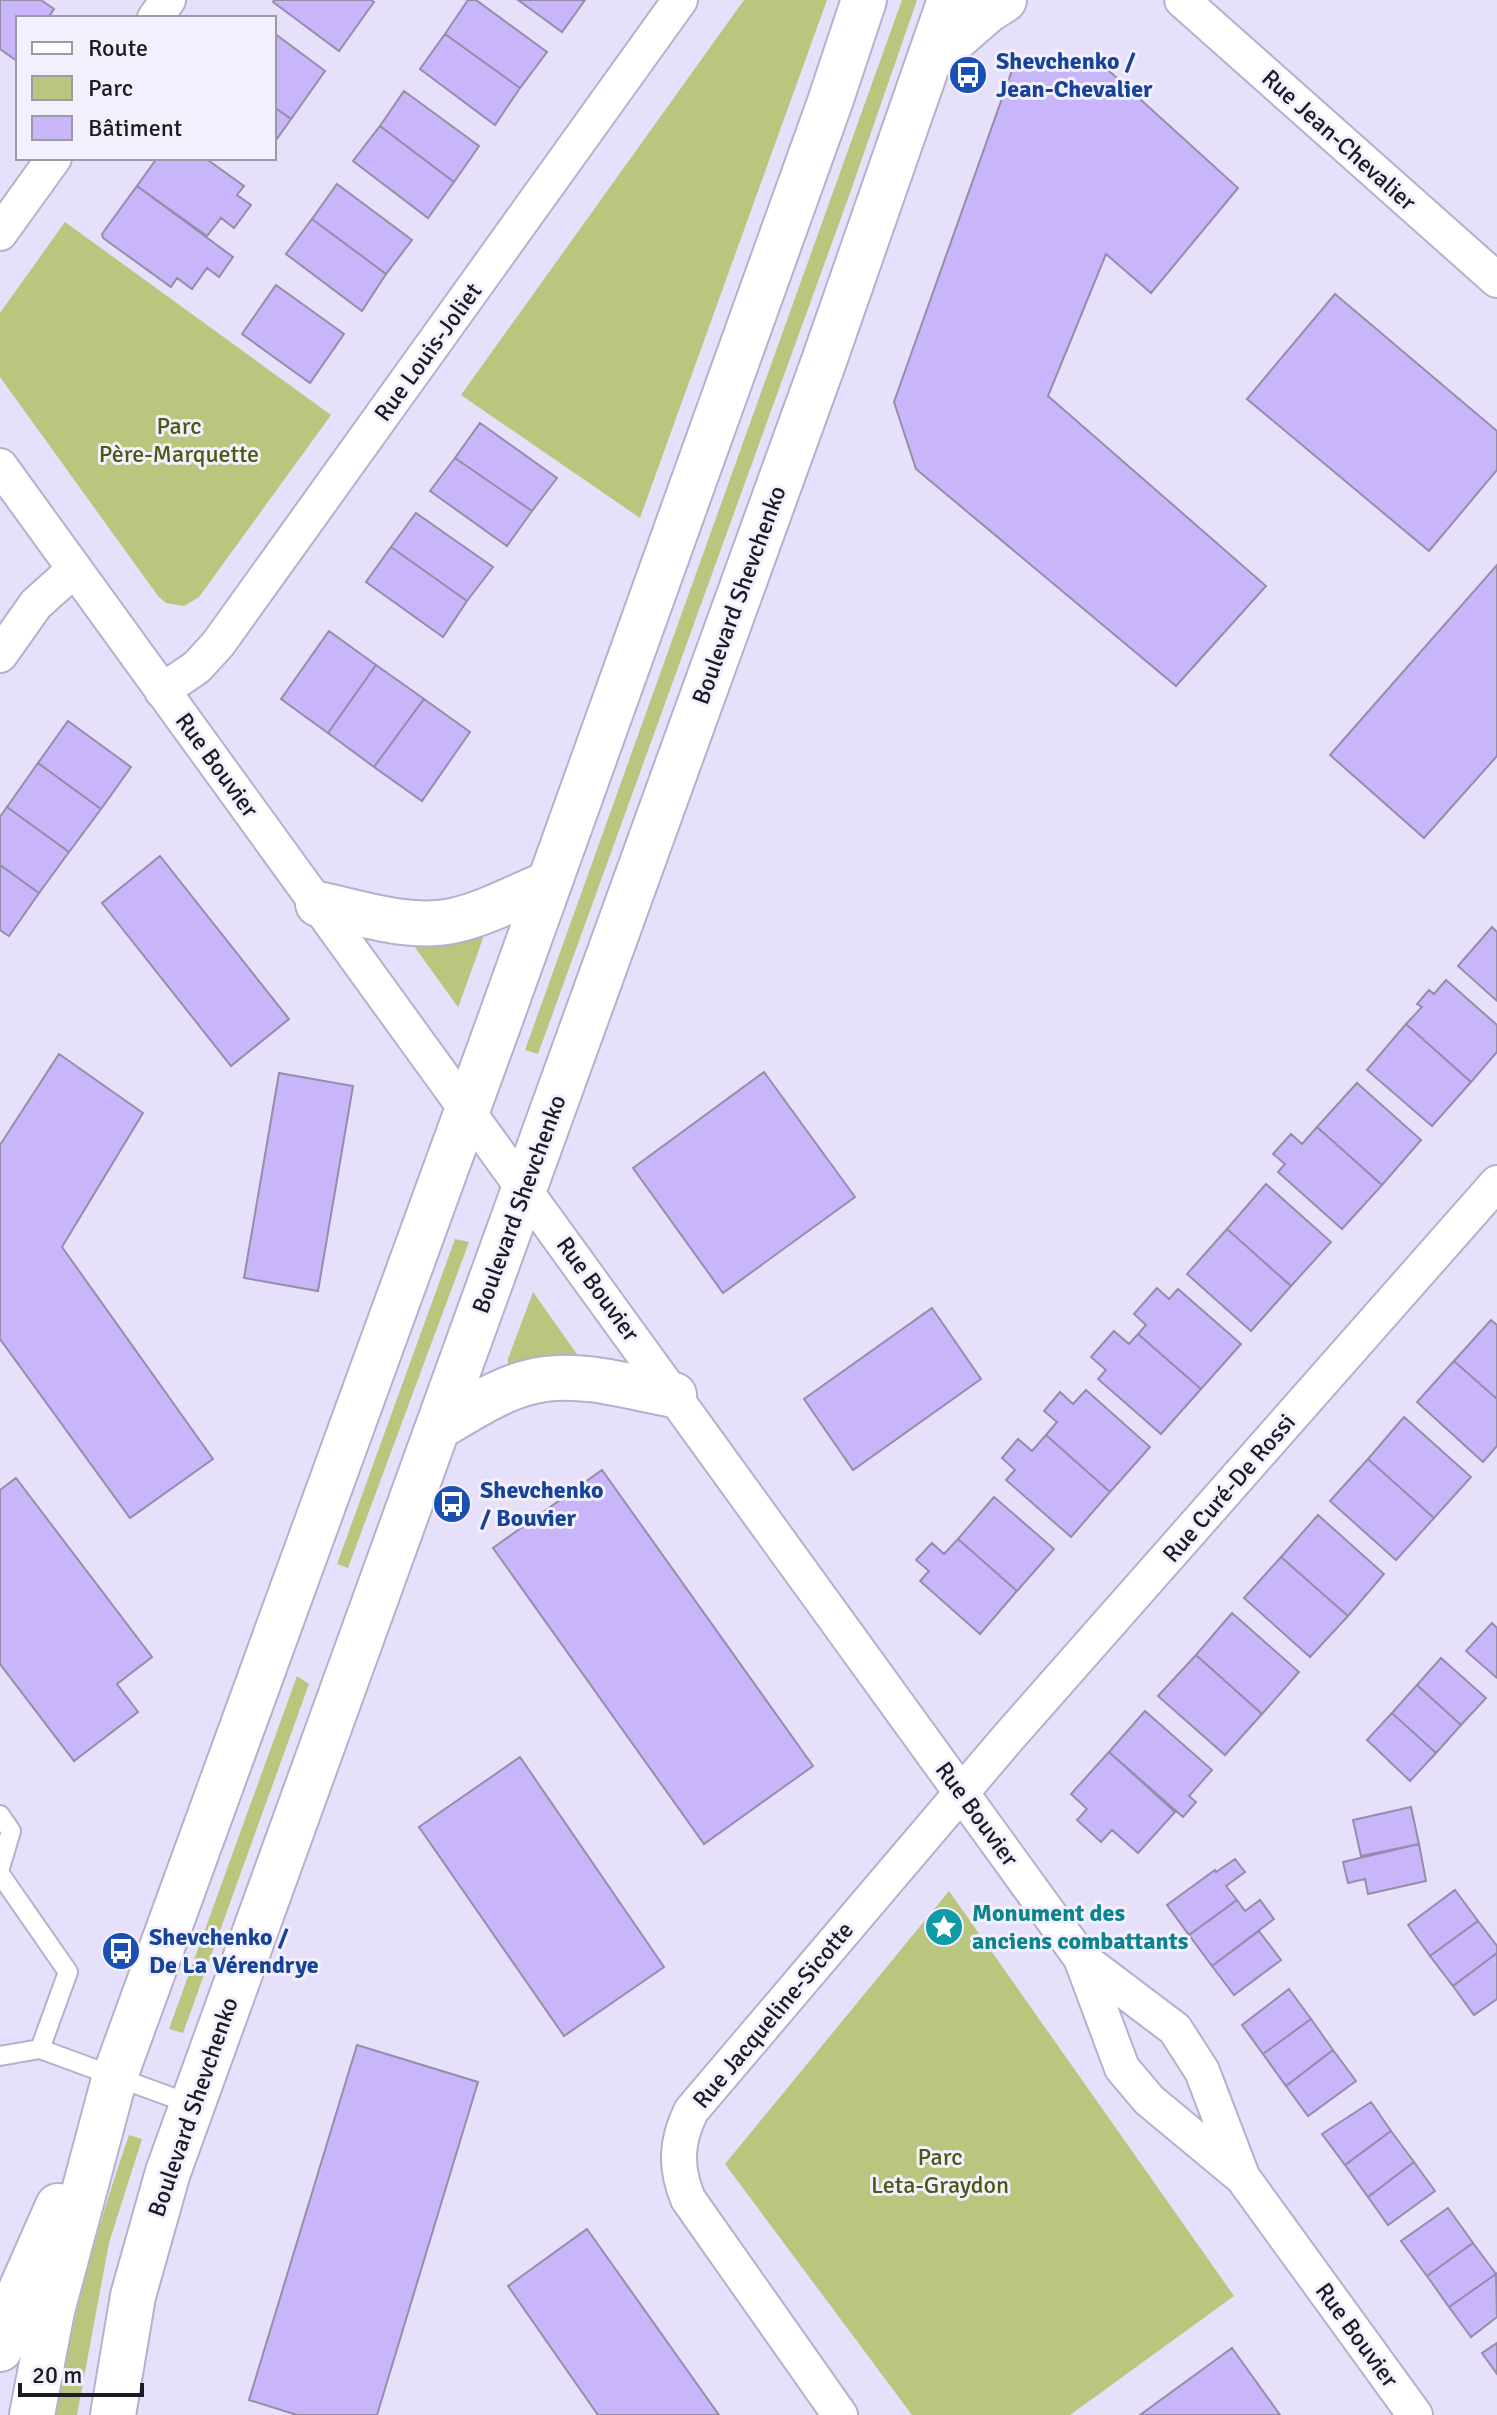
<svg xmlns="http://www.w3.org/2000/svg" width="1497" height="2415" viewBox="0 0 1497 2415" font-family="Signika,sans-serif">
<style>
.green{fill:#b8c67e}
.building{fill:#c9b5fa;stroke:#958dab;stroke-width:2}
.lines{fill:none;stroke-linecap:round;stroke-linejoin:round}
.service-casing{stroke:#b7afcd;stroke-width:22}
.minor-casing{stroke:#b7afcd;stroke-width:38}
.tertiary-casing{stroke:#b7afcd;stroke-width:48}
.service{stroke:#fff;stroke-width:18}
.minor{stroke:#fff;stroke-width:34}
.tertiary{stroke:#fff;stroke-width:44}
.labels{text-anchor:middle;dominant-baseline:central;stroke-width:6;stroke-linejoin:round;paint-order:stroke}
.transit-label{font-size:24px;font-weight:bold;fill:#164399;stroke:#f3f0fd;text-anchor:start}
.street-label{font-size:24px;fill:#1d1925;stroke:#f3f0fd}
.park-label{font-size:24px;fill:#4d5711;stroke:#f3f0fd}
.culture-label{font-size:24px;font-weight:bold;fill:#0d838f;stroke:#f3f0fd;text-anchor:start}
</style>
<rect width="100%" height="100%" fill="#e7e0fa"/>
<path class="green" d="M744 0H827L640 518 461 395Z
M902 0H917L850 193 538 1054 525 1050Z
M65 222 331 415 199 597 184 606 166 603 158 596 0 377V313Z
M486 930 459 1005 458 1007 411 942Z
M455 1239 469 1242 348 1568 337 1564Z
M533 1292 579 1357 508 1367V1359Z
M297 1676 309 1684 183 2033 169 2029Z
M949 1891 1234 2296 1070 2415H912L725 2164Z
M129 2135 142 2139 109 2243 77 2415H55C73 2316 96 2230 129 2135Z"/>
<path class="building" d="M0 0H41L54 9 48 18H18L17 61 0 49Z
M274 0H371L374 2 339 51 273 2Z
M468 0H476L547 52 520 88 445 34Z
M518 0H585L562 32Z
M274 33 325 71 291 119 274 107Z
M445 34 520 88 495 125 420 69Z
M1097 60 1238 188 1151 293 1106 254 1048 396 1266 586 1176 686 916 469 894 402 1015 62Z
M404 91 479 146 454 182 380 126Z
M274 107 291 119 274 143Z
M380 126 454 182 428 218 353 161Z
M157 158H205L244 186 237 195 251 205 234 228 221 218 207 236 137 186Z
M337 184 412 240 386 274 312 219Z
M137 186 233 257 219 277 207 268 192 289 177 278 171 287 103 238 102 234Z
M312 219 386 274 362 311 286 254Z
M276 285 344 334 310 383 242 334Z
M1335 294 1497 431V470L1429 551 1247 399Z
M480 423 557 478 532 511 455 458Z
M455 458 532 511 507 546 430 491Z
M416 513 493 567 467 601 391 547Z
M391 547 467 601 443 637 366 582Z
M1497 565V756L1424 838 1330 755Z
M329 631 376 665 328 733 281 699Z
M376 665 424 699 374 767 328 733Z
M424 699 470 732 422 801 374 767Z
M68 721 131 767 101 809 38 763Z
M38 763 101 809 69 852 7 807Z
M7 807 69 852 39 893 0 865V817Z
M160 856 289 1019 231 1066 102 903Z
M0 865 39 893 9 936 0 930Z
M1492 927 1497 932V1001L1458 966Z
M1446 980 1497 1025V1052L1471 1082 1406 1024 1422 1007 1417 1004 1429 990 1434 994Z
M1406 1024 1471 1082 1432 1126 1367 1070Z
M59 1054 143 1113 62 1247 213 1459 130 1518 0 1339V1145Z
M764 1072 855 1197 723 1293 633 1168Z
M279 1073 353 1086 318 1291 244 1278Z
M1357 1083 1421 1140 1382 1185 1317 1127Z
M1317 1127 1382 1185 1342 1229 1278 1172 1285 1164 1273 1154 1291 1134 1302 1144Z
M1266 1184 1331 1242 1291 1286 1227 1229Z
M1227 1229 1291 1286 1251 1331 1187 1274Z
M1157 1288 1169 1299 1178 1289 1241 1344 1201 1389 1138 1334 1146 1325 1134 1314Z
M932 1308 981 1379 853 1470 804 1399Z
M1491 1320 1497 1325V1399L1454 1361Z
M1114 1331 1129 1344 1138 1334 1201 1389 1161 1434 1098 1379 1106 1370 1091 1357Z
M1454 1361 1497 1399V1446L1483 1462 1417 1402Z
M1086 1390 1150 1447 1110 1492 1046 1435 1057 1422 1044 1411 1060 1392 1073 1404Z
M1404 1417 1471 1477 1434 1518 1368 1459Z
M1046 1435 1110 1492 1071 1537 1006 1480 1015 1470 1002 1458 1018 1439 1032 1451Z
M1368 1459 1434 1518 1396 1560 1330 1501Z
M602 1470 813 1766 704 1844 493 1548Z
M16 1478 152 1657 117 1684 138 1712 74 1761 0 1664V1490Z
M994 1497 1054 1549 1017 1591 958 1539Z
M1318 1515 1384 1574 1348 1616 1281 1557Z
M958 1539 1017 1591 980 1634 920 1581 929 1571 916 1560 932 1543 944 1554Z
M1281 1557 1348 1616 1310 1657 1244 1598Z
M1232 1613 1299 1672 1262 1714 1196 1655Z
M1492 1623 1497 1628V1678L1466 1651Z
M1196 1655 1262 1714 1225 1755 1158 1696Z
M1441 1658 1486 1698 1461 1725 1417 1685Z
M1417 1685 1461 1725 1436 1753 1392 1713Z
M1145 1711 1212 1770 1189 1796 1196 1802 1183 1817 1109 1752Z
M1392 1713 1436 1753 1410 1781 1367 1740Z
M1109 1752 1175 1812 1138 1853 1112 1830 1101 1842 1077 1820 1087 1809 1071 1794Z
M520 1757 664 1967 564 2036 419 1827Z
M1411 1807 1419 1844 1361 1856 1353 1820Z
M1419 1844 1426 1881 1368 1894 1365 1879 1348 1883 1343 1862Z
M1235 1859 1245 1872 1226 1886 1237 1900 1189 1935 1167 1905 1215 1870 1216 1872Z
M1455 1890 1478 1921 1430 1956 1408 1925Z
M1237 1900 1245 1911 1260 1900 1274 1919 1212 1966 1189 1935Z
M1478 1921 1497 1946V1953L1453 1986 1430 1956Z
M1259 1931 1281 1960 1234 1995 1212 1966Z
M1497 1953V1999L1474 2015 1453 1986Z
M1289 1989 1311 2019 1263 2054 1242 2025Z
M1311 2019 1333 2050 1286 2086 1263 2054Z
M357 2045 478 2082 377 2415H297L249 2400Z
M1333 2050 1356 2081 1308 2116 1286 2086Z
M1371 2102 1391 2131 1345 2165 1322 2134Z
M1391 2131 1414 2162 1368 2197 1345 2165Z
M1414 2162 1435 2191 1388 2225 1368 2197Z
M1448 2208 1473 2243 1427 2276 1401 2241Z
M587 2229 719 2415H598L508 2286Z
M1473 2243 1496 2274 1449 2307 1427 2276Z
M1496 2274 1497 2317 1471 2337 1449 2307Z
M1497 2343V2374L1482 2353Z
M1232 2348 1280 2415H1140Z"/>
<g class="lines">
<g class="service-casing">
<path id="service" d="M0 1815 11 1831 0 1868
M0 1874 68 1972 40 2049 0 2056
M40 2049 193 2105"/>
</g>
<g class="minor-casing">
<path id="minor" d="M1182 0 1497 280
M155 18 168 0
M0 233 54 158
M0 466 1081 1958 1122 2068 1149 2100 1243 2178 1415 2415
M0 655 36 604 75 569
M162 691 197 667 218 644 680 0
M1081 1958 1175 2029 1202 2071 1242 2176
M840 2415 688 2199C675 2167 676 2142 691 2111L1007 1739 1497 1183"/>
</g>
<g class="tertiary-casing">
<path id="tertiary" d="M933 58 988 10 1004 0
M318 904C361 913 409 930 452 921 485 914 518 896 549 883
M439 1427C472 1408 506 1384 545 1379 587 1373 633 1388 674 1395
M0 2349 16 2301 58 2206
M32 2415 52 2311 115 2076 499 1023 830 102 864 0
M113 2415 133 2296 168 2172 824 361 950 0"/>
</g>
<use href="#service" class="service"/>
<use href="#minor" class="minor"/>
<use href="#tertiary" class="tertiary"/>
</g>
<defs>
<g id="bus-disc" transform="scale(2)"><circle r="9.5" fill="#1a4fb4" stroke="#f3f0fd"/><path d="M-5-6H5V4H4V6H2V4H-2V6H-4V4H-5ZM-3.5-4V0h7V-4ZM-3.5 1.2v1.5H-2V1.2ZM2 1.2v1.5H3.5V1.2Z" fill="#fff"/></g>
<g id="sight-disc" transform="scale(2)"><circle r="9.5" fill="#0f9aa8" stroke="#f3f0fd"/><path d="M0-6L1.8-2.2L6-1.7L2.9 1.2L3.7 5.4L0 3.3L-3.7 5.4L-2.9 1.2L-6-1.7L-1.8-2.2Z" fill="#fff"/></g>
</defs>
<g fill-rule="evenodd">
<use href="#bus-disc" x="968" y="75"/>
<use href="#bus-disc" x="452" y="1504"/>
<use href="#sight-disc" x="944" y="1927"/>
<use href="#bus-disc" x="121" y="1951"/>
</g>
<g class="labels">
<g class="transit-label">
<text x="996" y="61">Shevchenko /<tspan x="996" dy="28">Jean-Chevalier</tspan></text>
<text x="480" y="1490">Shevchenko<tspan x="480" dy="28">/ Bouvier</tspan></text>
<text x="149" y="1937">Shevchenko /<tspan x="149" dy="28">De La Vérendrye</tspan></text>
</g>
<g class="street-label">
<text transform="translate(1339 140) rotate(42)">Rue Jean-Chevalier</text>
<text transform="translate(428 352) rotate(-54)">Rue Louis-Joliet</text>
<text transform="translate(739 595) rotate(-70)">Boulevard Shevchenko</text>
<text transform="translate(217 765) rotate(54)">Rue Bouvier</text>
<text transform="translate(519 1204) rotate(-70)">Boulevard Shevchenko</text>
<text transform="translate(598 1289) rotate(54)">Rue Bouvier</text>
<text transform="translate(1229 1488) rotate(-49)">Rue Curé-De Rossi</text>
<text transform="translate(977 1814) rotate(54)">Rue Bouvier</text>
<text transform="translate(773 2015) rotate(-50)">Rue Jacqueline-Sicotte</text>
<text transform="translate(193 2107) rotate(-71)">Boulevard Shevchenko</text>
<text transform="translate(1357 2335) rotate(54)">Rue Bouvier</text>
</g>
<g class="park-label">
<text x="179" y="426">Parc<tspan x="179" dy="28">Père-Marquette</tspan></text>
<text x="940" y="2157">Parc<tspan x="940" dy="28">Leta-Graydon</tspan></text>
</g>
<g class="culture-label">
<text x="972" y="1913">Monument des<tspan x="972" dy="28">anciens combattants</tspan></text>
</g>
</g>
<rect x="16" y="16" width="260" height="144" fill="#f3f0fd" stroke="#9d9aa7" stroke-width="2"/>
<rect x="32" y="42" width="40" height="12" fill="#ffffff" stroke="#9d9aa7" stroke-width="2"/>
<text x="88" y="56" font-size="24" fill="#1d1925">Route</text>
<rect x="32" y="76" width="40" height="24" fill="#b8c67e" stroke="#9d9aa7" stroke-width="2"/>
<text x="88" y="96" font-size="24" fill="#1d1925">Parc</text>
<rect x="32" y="116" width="40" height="24" fill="#c9b5fa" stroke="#9d9aa7" stroke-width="2"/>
<text x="88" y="136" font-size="24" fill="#1d1925">Bâtiment</text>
<path d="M20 2383v12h122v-12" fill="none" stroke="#1d1925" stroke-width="4"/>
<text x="32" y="2383" font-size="24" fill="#1d1925" stroke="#f3f0fd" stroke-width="6" paint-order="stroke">20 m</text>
</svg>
